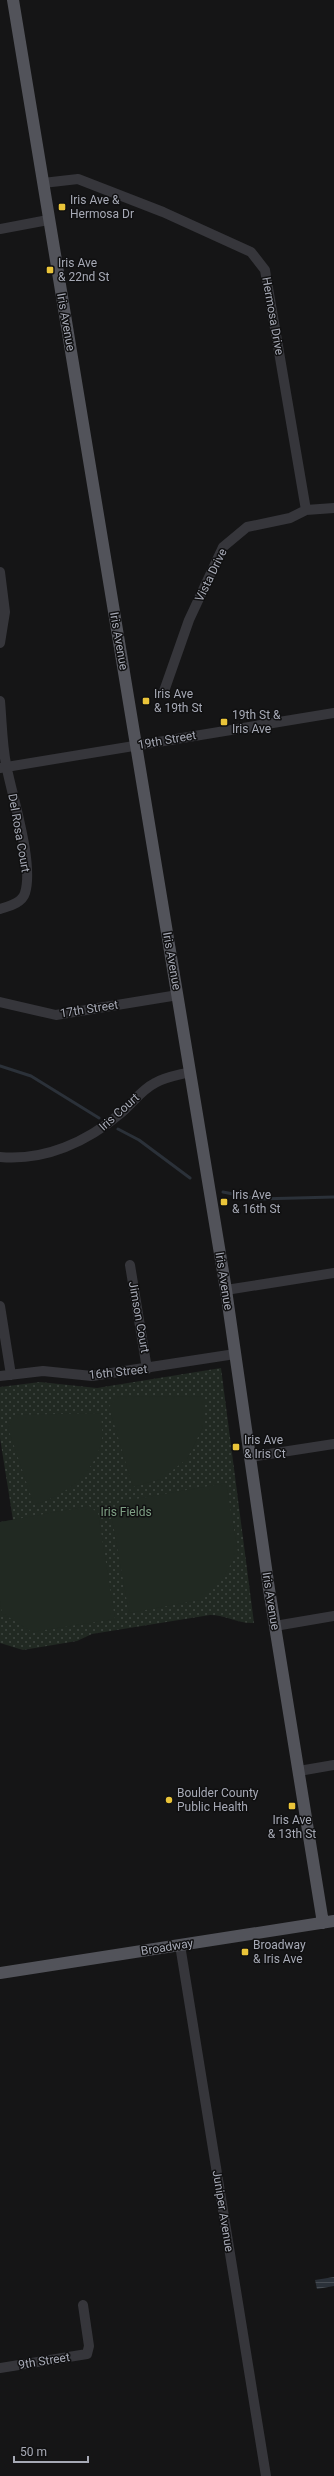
<svg xmlns="http://www.w3.org/2000/svg" width="334" height="2476" viewBox="0 0 334 2476" font-family="Roboto,sans-serif">
<style>
.green{fill:url(#green-dots)}
.pitch{fill:#212922}
.water{fill:url(#water-rules)}
.lines{fill:none;stroke-linecap:round;stroke-linejoin:round}
.stream{stroke:#2b3139;stroke-width:3}
.minor{stroke:#36363b;stroke-width:10}
.major{stroke:#52535a;stroke-width:12}
.poi-dot{fill:#eac439;stroke:#101011;stroke-width:1.5}
.labels{text-anchor:middle;dominant-baseline:central;stroke-width:3;stroke-linejoin:round;paint-order:stroke}
.poi-label{font-size:12px;fill:#a7aab6;stroke:#101011;text-anchor:start}
.street-label{font-size:12px;fill:#a7aab6;stroke:#101011}
.park-label{font-size:12px;fill:#7fa085;stroke:#101011}
</style>
<defs>
<pattern id="green-dots" width="8" height="8" patternUnits="userSpaceOnUse"><rect width="8" height="8" fill="#212922"/><path d="M2 2h.1M6 6h.1" fill="none" stroke="#3e4540" stroke-width="1.8" stroke-linecap="round"/></pattern>
<pattern id="water-rules" width="6" height="5" patternUnits="userSpaceOnUse"><rect width="6" height="5" fill="#2b3139"/><path d="M0 2.5h6" fill="none" stroke="#474c53"/></pattern>
</defs>
<rect width="100%" height="100%" fill="#151516"/>
<path class="green" d="M221 1368 254 1623C238 1624 226 1615 210 1615L92 1634 77 1641 23 1650 0 1643V1522L13 1520 0 1438V1387L40 1382 97 1388Z"/>
<path class="pitch" d="M117 1396 203 1397V1427L187 1459 161 1479 133 1487 109 1407Z
M101 1413C101 1422 104 1435 101 1444 91 1477 65 1495 34 1505L8 1428 14 1415Z
M226 1483 238 1553 222 1579 200 1600 129 1613 111 1513 119 1502Z
M89 1506 98 1513 115 1619 32 1632 2 1613 0 1601V1522Z"/>
<path class="water" d="M334 2277V2286L317 2289 315 2280Z"/>
<g class="lines">
<path class="stream" d="M0 1066 31 1076 99 1118
M118 1129 139 1140 190 1178
M223 1192 258 1199 334 1197"/>
<path class="minor" d="M43 183 78 179 163 212 251 252 265 270 306 510
M0 229 48 220
M0 572 5 612 0 643
M163 694 189 620 223 547 247 527 290 518 306 510 334 508
M0 701C2 723 2 747 7 769 13 799 34 864 25 893 22 903 9 906 0 909
M0 768 334 713
M0 1002 56 1015 178 995
M0 1157C45 1161 87 1142 121 1113 133 1103 141 1090 155 1083 165 1077 179 1075 190 1072
M130 1265 147 1369
M226 1290 334 1273
M0 1306 11 1375
M0 1376 43 1371 92 1376 235 1354
M250 1457 334 1444
M275 1626 334 1616
M299 1771 334 1765
M180 1945 266 2476
M0 2368 87 2354 89 2346 83 2305"/>
<path class="major" d="M13 0 226 1290 269 1589 323 1923
M0 1973 334 1921"/>
</g>
<g class="poi-dot">
<rect x="58" y="203" width="8" height="8" rx="2"/>
<rect x="46" y="266" width="8" height="8" rx="2"/>
<rect x="142" y="697" width="8" height="8" rx="2"/>
<rect x="220" y="718" width="8" height="8" rx="2"/>
<rect x="220" y="1198" width="8" height="8" rx="2"/>
<rect x="232" y="1443" width="8" height="8" rx="2"/>
<circle cx="169" cy="1800" r="4"/>
<rect x="288" y="1802" width="8" height="8" rx="2"/>
<rect x="241" y="1948" width="8" height="8" rx="2"/>
</g>
<g class="labels">
<g class="poi-label">
<text x="70" y="200">Iris Ave &amp;<tspan x="70" dy="14">Hermosa Dr</tspan></text>
<text x="58" y="263">Iris Ave<tspan x="58" dy="14">&amp; 22nd St</tspan></text>
<text x="154" y="694">Iris Ave<tspan x="154" dy="14">&amp; 19th St</tspan></text>
<text x="232" y="715">19th St &amp;<tspan x="232" dy="14">Iris Ave</tspan></text>
<text x="232" y="1195">Iris Ave<tspan x="232" dy="14">&amp; 16th St</tspan></text>
<text x="244" y="1440">Iris Ave<tspan x="244" dy="14">&amp; Iris Ct</tspan></text>
<text x="177" y="1793">Boulder County<tspan x="177" dy="14">Public Health</tspan></text>
<text x="292" y="1820" text-anchor="middle">Iris Ave<tspan x="292" dy="14">&amp; 13th St</tspan></text>
<text x="253" y="1945">Broadway<tspan x="253" dy="14">&amp; Iris Ave</tspan></text>
</g>
<g class="street-label">
<text transform="translate(273 316) rotate(80)">Hermosa Drive</text>
<text transform="translate(66 322) rotate(80)">Iris Avenue</text>
<text transform="translate(211 575) rotate(-64)">Vista Drive</text>
<text transform="translate(119 641) rotate(80)">Iris Avenue</text>
<text transform="translate(167 740) rotate(-10)">19th Street</text>
<text transform="translate(19 833) rotate(80)">Del Rosa Court</text>
<text transform="translate(172 961) rotate(80)">Iris Avenue</text>
<text transform="translate(89 1009) rotate(-9)">17th Street</text>
<text transform="translate(119 1112) rotate(-42)">Iris Court</text>
<text transform="translate(224 1281) rotate(81)">Iris Avenue</text>
<text transform="translate(139 1317) rotate(80)">Jimson Court</text>
<text transform="translate(118 1372) rotate(-6)">16th Street</text>
<text transform="translate(271 1601) rotate(81)">Iris Avenue</text>
<text transform="translate(167 1947) rotate(-9)">Broadway</text>
<text transform="translate(223 2211) rotate(81)">Juniper Avenue</text>
<text transform="translate(44 2361) rotate(-9)">9th Street</text>
</g>
<g class="park-label">
<text x="126" y="1512">Iris Fields</text>
</g>
</g>
<path d="M14 2456v6h74v-6" fill="none" stroke="#a7aab6" stroke-width="2"/>
<text x="20" y="2456" font-size="12" fill="#a7aab6" stroke="#101011" stroke-width="3" paint-order="stroke">50 m</text>
</svg>
